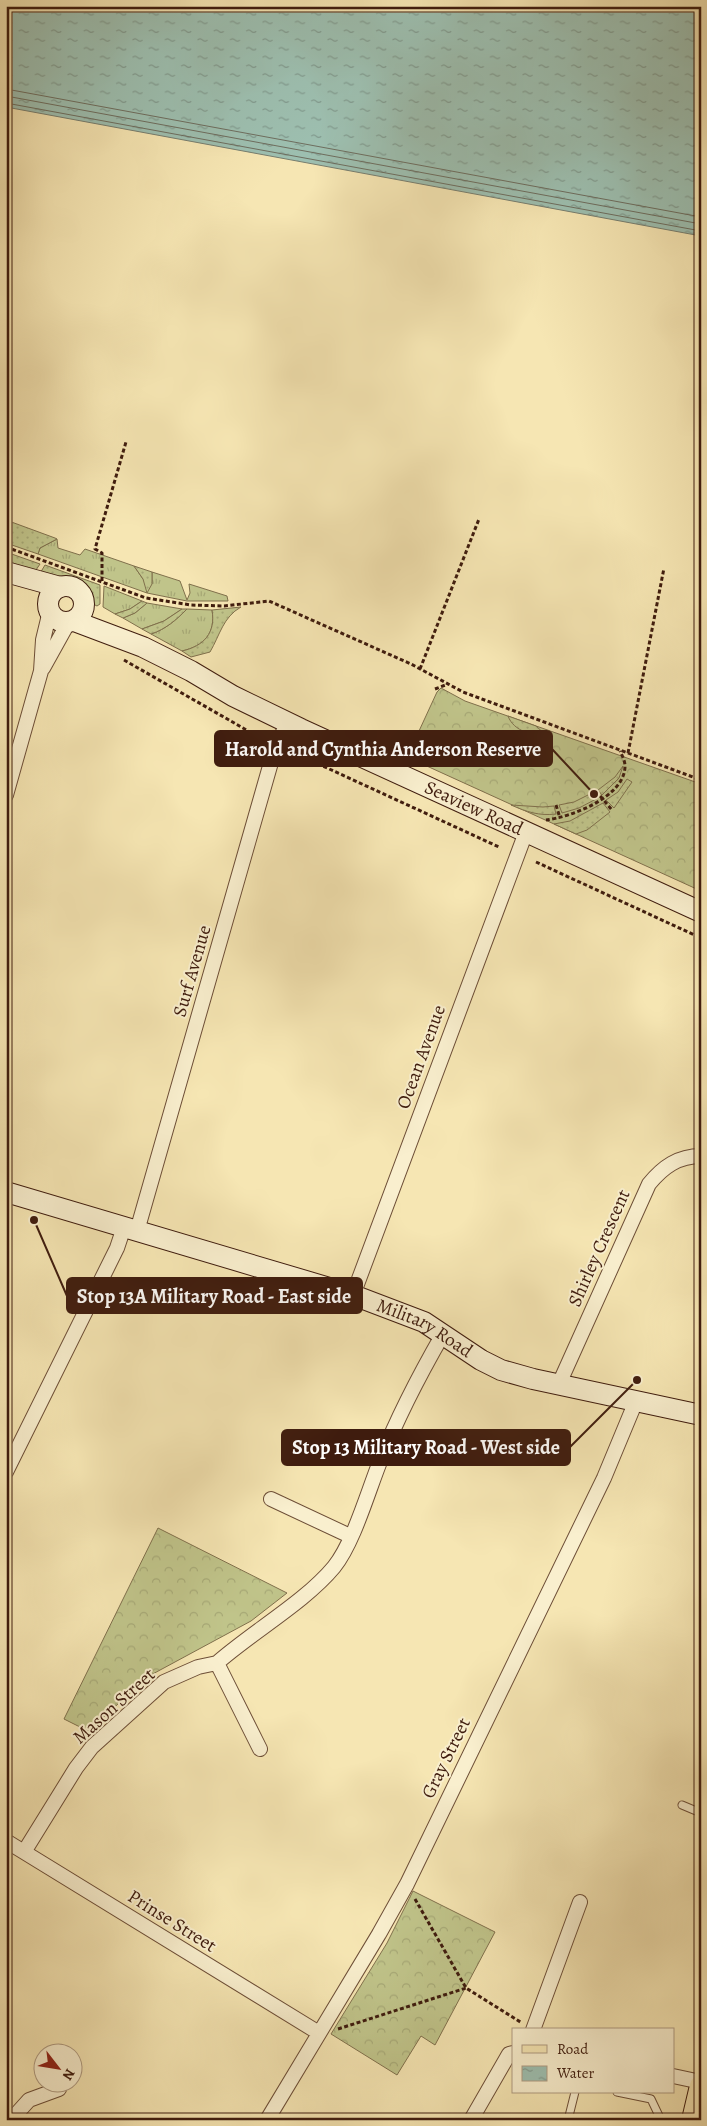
<svg xmlns="http://www.w3.org/2000/svg" width="707" height="2126" viewBox="0 0 707 2126" font-family="Alegreya,serif">
<style>
.grass{fill:url(#grass-tufts);stroke:#80704c}
.forest{fill:url(#forest-crowns);stroke:#80704c}
.garden{fill:url(#garden-dots);stroke:#80704c}
.water{fill:url(#water-ripples);stroke:#777e6f}
.lines{fill:none;stroke-linecap:round;stroke-linejoin:round}
.shore{stroke:#6e6e5f;stroke-width:1}
.lane-casing{stroke:#6d4e37;stroke-width:9}
.street-casing{stroke:#6d4e37;stroke-width:16}
.secondary-casing{stroke:#3f1c0e;stroke-width:22}
.primary-casing{stroke:#3f1c0e;stroke-width:24}
.path{stroke:#3f1c0e;stroke-width:3;stroke-dasharray:4 2.5;stroke-linecap:butt}
.lane{stroke:#f9efce;stroke-width:7}
.street{stroke:#f9efce;stroke-width:14}
.secondary{stroke:#f9efce;stroke-width:20}
.primary{stroke:#f6e6b3;stroke-width:22}
.labels{text-anchor:middle;dominant-baseline:central;stroke-width:4;stroke-linejoin:round;paint-order:stroke}
.street-label{font-size:19px;fill:#3f1c0e;stroke:#f9efce}
.leader{fill:none;stroke:#3f1c0e;stroke-width:2}
.callout-dot{fill:#3f1c0e;stroke:#f9efce;stroke-width:2}
.callout{fill:#3f1c0e;stroke:#3f1c0e;stroke-width:2}
.callout-label{font-size:20px;text-anchor:middle;font-weight:bold;fill:#fff}
</style>
<defs>
<pattern id="grass-tufts" width="24" height="20" patternUnits="userSpaceOnUse" patternTransform="scale(1.25)"><rect width="24" height="20" fill="#c0c48a"/><path d="M3 7l-1-3M5 7V3M7 7l1-3M15 17l-1-3M17 17v-4M19 17l1-3" fill="none" stroke="#a6a876"/></pattern>
<pattern id="forest-crowns" width="20" height="18" patternUnits="userSpaceOnUse" patternTransform="scale(1.25)"><rect width="20" height="18" fill="#c0c48a"/><path d="M2 6a3 3 0 1 1 6 0M12 15a3 3 0 1 1 6 0" fill="none" stroke="#a6a876"/></pattern>
<pattern id="garden-dots" width="8" height="8" patternUnits="userSpaceOnUse" patternTransform="scale(1.25)"><rect width="8" height="8" fill="#c0c48a"/><path d="M2 2h.1M6 6h.1" fill="none" stroke="#a6a876" stroke-width="1.8" stroke-linecap="round"/></pattern>
<pattern id="water-ripples" width="26" height="14" patternUnits="userSpaceOnUse" patternTransform="scale(1.25)"><rect width="26" height="14" fill="#9dbfb0"/><path d="M2 4q2-2 4 0t4 0M15 11q2-2 4 0t4 0" fill="none" stroke="#819a8e"/></pattern>
</defs>
<rect width="100%" height="100%" fill="#f6e6b3"/>
<filter id="stains"><feTurbulence type="fractalNoise" baseFrequency=".004" numOctaves="4"/><feColorMatrix values="0 0 0 0 .2 0 0 0 0 .09 0 0 0 0 .02 0 0 0 .5 -.17"/></filter>
<radialGradient id="worn" r=".72"><stop offset=".6" stop-color="#630" stop-opacity="0"/><stop offset="1" stop-color="#630" stop-opacity=".3"/></radialGradient>
<path class="grass" d="M57 539 58 548 80 555 85 549 134 566 143 579 152 584V572L180 581 187 600 190 593 189 584 227 596 228 601H187L147 593 38 554 40 548Z
M104 586 142 601 130 609 115 614 103 607Z
M147 603 182 609 164 621 142 629 123 618 135 613Z
M187 609 212 610C216 633 204 646 182 651L151 634C166 629 176 620 187 609Z"/>
<path class="forest" d="M441 688 465 701 701 784V891L407 757 437 692Z
M158 1528 287 1593 251 1621 149 1676 88 1731 64 1719Z
M413 1891 495 1932 435 2045 421 2036 397 2075 331 2034 387 1943Z"/>
<path class="garden" d="M6 520 55 538 57 539 40 548 38 554 6 543Z
M6 552 40 564 34 573 6 561Z
M45 565 100 585V604L97 606 91 603 81 584 39 575Z
M134 566 152 572V584L147 593 143 579Z
M142 601 147 603 135 613 123 618 115 614 130 609Z
M241 607C223 617 220 635 210 652L191 657 182 651C204 646 216 633 212 610Z
M182 609H187C176 620 166 629 151 634L142 629 164 621Z
M508 716 536 726 548 737C533 735 514 732 508 716Z
M623 766 619 778 602 795 598 790 615 777Z
M627 779 632 782 614 808 606 800 618 792Z
M594 792 598 798 579 808 562 813 559 805 574 802Z
M603 803 610 812 587 830 576 834 554 824 570 821Z
M511 805 543 807 554 806 556 814C539 816 527 812 511 805Z"/>
<path class="water" d="M6 6H701V236L6 107Z"/>
<g class="lines">
<path class="shore" d="M6 89 701 217
M6 96 701 224
M6 103 701 231"/>
<g class="lane-casing">
<path id="lane" d="M682 1805 701 1813
M617 2092 651 2099 661 2120
M568 2120 575 2092"/>
</g>
<g class="street-casing">
<path id="street" d="M43 668 68 623
M6 795 41 671 43 640 50 611
M137 1231 276 745 288 723
M353 1295 526 832
M559 1384 649 1184C663 1167 678 1156 701 1156
M6 1472 117 1248 124 1227
M271 1499 350 1536
M217 1663 260 1749
M6 1841 319 2033
M24 1852 76 1768 92 1747 164 1682 198 1667 217 1663C252 1632 305 1602 334 1567 354 1542 368 1491 381 1459 398 1416 420 1374 443 1334
M533 2030 580 1902
M673 2076 701 2082
M11 2120 29 2100 59 2089
M267 2120 379 1934 407 1884 604 1478 636 1401
M471 2120 509 2054 513 2053"/>
</g>
<g class="secondary-casing">
<g id="secondary">
<path d="M6 572 60 587"/>
<circle cx="66" cy="604" r="18"/>
<path id="s1" d="M74 621 143 647 191 671 233 696 301 729 701 912"/>
<path id="s2" d="M6 1192 353 1295 424 1322 481 1360 501 1370 533 1379 701 1415"/>
</g>
</g>
<g class="primary-casing">
<path id="primary" d="M693 2120 701 2086"/>
</g>
<path class="path" d="M6 547 146 598 191 605 224 606 269 601 411 664 463 692 701 780
M102 581V553L95 549 126 442
M124 660 264 740
M420 669 479 519
M435 689 448 684
M288 750 499 847
M628 753 664 568
M596 791 612 810
M556 805 560 818
M546 820C571 817 625 797 625 766 625 761 622 755 620 751
M536 862 701 938
M415 1899 466 1988 522 2023
M338 2029 466 1988"/>
<use href="#lane" class="lane"/>
<use href="#street" class="street"/>
<use href="#secondary" class="secondary"/>
<use href="#primary" class="primary"/>
</g>
<g class="labels">
<g class="street-label">
<text stroke="none"><textPath href="#s1" startOffset="442">Seaview Road</textPath></text>
<text transform="translate(192 971) rotate(-74)">Surf Avenue</text>
<text transform="translate(421 1057) rotate(-70)">Ocean Avenue</text>
<text transform="translate(599 1248) rotate(-66)">Shirley Crescent</text>
<text stroke="none"><textPath href="#s2" startOffset="441">Military Road</textPath></text>
<text transform="translate(114 1706) rotate(-42)">Mason Street</text>
<text transform="translate(446 1758) rotate(-64)">Gray Street</text>
<text transform="translate(172 1921) rotate(32)">Prinse Street</text>
</g>
</g>
<path class="leader" d="M594 794L552 749M34 1220L67 1296M637 1380L570 1447"/>
<g class="callout-dot">
<circle cx="594" cy="794" r="5"/>
<circle cx="34" cy="1220" r="5"/>
<circle cx="637" cy="1380" r="5"/>
</g>
<g class="callout">
<rect x="215" y="731" width="337" height="35" rx="5"/>
<rect x="67" y="1278" width="295" height="35" rx="5"/>
<rect x="282" y="1430" width="288" height="35" rx="5"/>
</g>
<g class="callout-label">
<text x="383" y="756">Harold and Cynthia Anderson Reserve</text>
<text x="214" y="1303">Stop 13A Military Road - East side</text>
<text x="426" y="1454">Stop 13 Military Road - West side</text>
</g>
<rect width="707" height="2126" fill="none" stroke="#f6e6b3" stroke-width="25"/>
<rect x="8" y="8" width="692" height="2111" fill="none" stroke="#3f1c0e" stroke-width="2.5"/>
<rect x="12" y="12" width="682" height="2101" fill="none" stroke="#3f1c0e"/>
<rect x="512" y="2028" width="162" height="65" fill="#f9efce" stroke="#af9b81"/>
<rect x="522" y="2045" width="25" height="8" fill="#f6e6b3" stroke="#af9b81"/>
<text x="557" y="2054" font-size="15" fill="#3f1c0e">Road</text>
<rect x="522" y="2066" width="25" height="15" fill="url(#water-ripples)" stroke="#af9b81"/>
<text x="557" y="2078" font-size="15" fill="#3f1c0e">Water</text>
<g transform="translate(58 2068) rotate(121)"><circle r="24" fill="#f9efce" stroke="#af9b81"/>
<path d="M0-4L9 19L0 12L-9 19Z" fill="#8f2418"/>
<text y="-8" font-size="14" font-weight="bold" text-anchor="middle" fill="#3f1c0e">N</text>
</g>
<rect width="100%" height="100%" filter="url(#stains)"/>
<rect width="100%" height="100%" fill="url(#worn)"/>
</svg>
